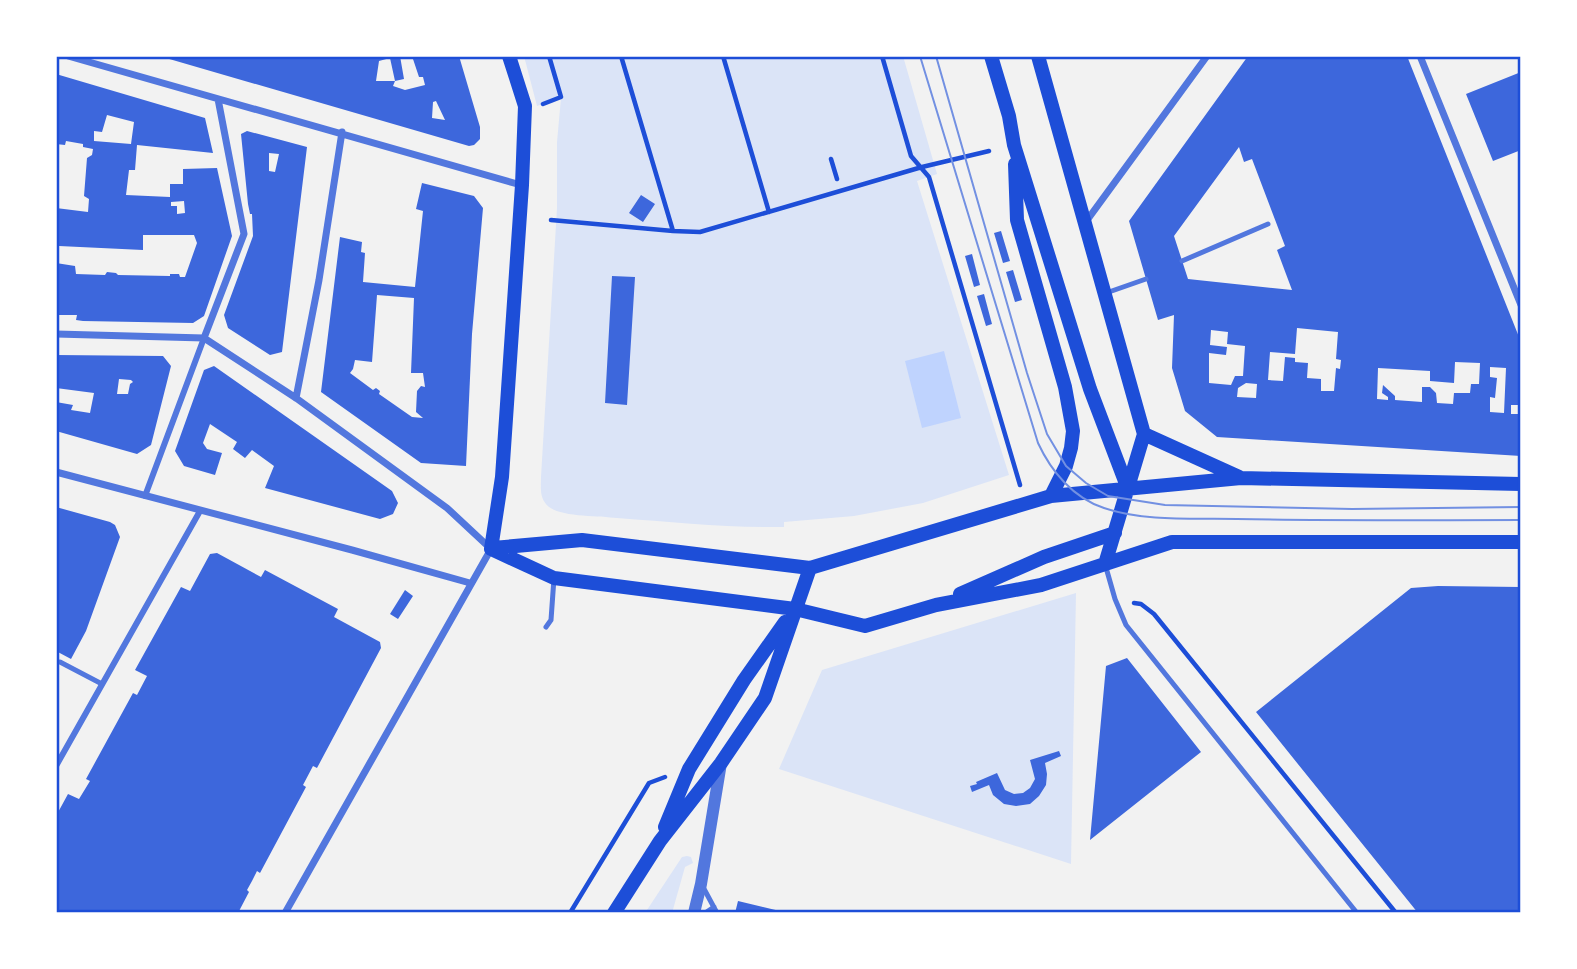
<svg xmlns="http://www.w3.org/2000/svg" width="1577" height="969" viewBox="0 0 1577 969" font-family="Cabin,sans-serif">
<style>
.green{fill:#dbe4f7}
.water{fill:#bfd3fe}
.building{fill:#3d67dc;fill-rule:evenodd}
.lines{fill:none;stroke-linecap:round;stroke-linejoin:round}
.path{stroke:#1d4ed8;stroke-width:4.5}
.service{stroke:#5277de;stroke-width:5}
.pedestrian{stroke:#5277de;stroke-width:6}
.minor{stroke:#5277de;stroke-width:7}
.tertiary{stroke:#5277de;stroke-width:12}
.secondary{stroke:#1d4ed8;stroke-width:14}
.tram{stroke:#7290e2;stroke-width:2}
.neatline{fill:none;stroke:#1d4ed8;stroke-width:2.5}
</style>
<rect width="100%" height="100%" fill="#f2f2f2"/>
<path class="green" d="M524 56H903L937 174 917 181 1009 475 923 503 854 516 784 522V527C728 528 673 522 617 518 600 516 562 517 549 507 539 499 541 488 541 477L557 208V142L561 98 537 106Z
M1076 593 1071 864 779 769 822 670Z
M687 856 691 857 693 863 685 867 672 913H645L682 857Z"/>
<path class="water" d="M944 351 961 418 922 428 905 361Z"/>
<path class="building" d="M159 56H400L404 79 395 81 390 58 379 61 376 81H395L393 86 405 90 425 85 423 77H419L412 56H459L480 127V139L474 145 469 146ZM436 101 445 120 432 118 433 102Z
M1248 56H1407L1521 342V396H1519L1518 405H1511V414H1521V456L1217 437 1185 411 1172 368 1174 315 1158 320 1129 221ZM1239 147 1244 162 1252 159 1285 246 1277 250 1292 290 1188 279 1174 236ZM1297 328 1338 332 1336 359 1341 360 1340 369 1336 368 1334 391H1321V379L1307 378 1308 363 1295 362V358L1285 357 1283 381 1268 380 1270 352 1295 354ZM1211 330 1228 332 1227 344 1245 346 1243 376H1235L1231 385 1209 383V353L1226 355 1227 347 1210 345ZM1455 362 1480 363 1479 384H1471L1470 393H1454L1453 404 1437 403 1436 393 1430 387H1422V402L1395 400V396L1383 385 1382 393 1388 397V400L1377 399 1378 368 1430 371V381L1454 383ZM1490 367 1506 368 1504 413 1490 412V397L1495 398 1497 378 1490 377ZM1246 383 1257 384 1256 398 1237 397 1238 388Z
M1521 72V114L1518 115 1521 120V150L1493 161 1466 94Z
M56 74 205 118 213 153 137 145 135 170H129L126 195 170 197V184H183V169L217 168 232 236 204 316 193 323 83 321 76 320 77 315H56V263L75 266 76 274 105 275 107 272 116 273 118 275 170 276V274H179L180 277H185L197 243 194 235H143V250L59 246 58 261H56V208L88 212 89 199 84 196 87 158 92 155 93 149 83 147V144L66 141 65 145 56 144ZM107 115 134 122 131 144 94 141V131L102 132ZM184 201 185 213 177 214V206H171V202Z
M247 131 307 147 282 352 270 355 228 328 224 315 253 236 252 214H250L248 204 241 134ZM269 153 279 154 275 172 269 171Z
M422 183 474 196 483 208 472 334 466 466 421 463 321 392 340 237 362 242 361 252 365 253 363 282 415 287 423 211 416 209ZM377 295 414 298 411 373H423L425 387 421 386 417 391 416 412 423 418 412 417 379 394 380 391 376 388 373 390 350 373 353 369 355 360 372 362Z
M641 195 655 204 643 222 629 213Z
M1001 231 1010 261 1003 263 994 233Z
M972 254 980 285 974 287 965 256Z
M1013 270 1022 300 1015 302 1006 272Z
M612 276 635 277 627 405 605 403Z
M984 294 992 324 986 326 977 296Z
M56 355 163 356 171 366 151 445 137 454 56 431V402L73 405 71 410 90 413 94 393 56 388ZM119 379 131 380 133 382 130 384 128 394H117Z
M214 366 392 491 398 503 393 514 380 519 265 488 274 466 252 450 245 458 233 449 237 442 210 424 203 443 207 449 222 453 215 475 184 466 175 451 204 370Z
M56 507 110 522 115 525 120 537 86 631 71 659 56 651Z
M217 553 261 577 265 570 338 609 334 617 380 642 381 648 317 768 313 766 303 785 306 787 260 873 257 871 252 881 247 890 249 892 238 913H56V816L68 794 79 799 90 781 86 779 133 693 137 695 147 676 135 670 181 587 190 591 210 554Z
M1438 586 1521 587V913H1418L1256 712 1411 588Z
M405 590 413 596 398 619 390 614Z
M1127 658 1201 752 1090 840 1106 666Z
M1059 751 1061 756 1045 763 1047 774 1046 785 1039 796 1030 804 1016 806 1004 804 993 795 989 785 972 792 970 786 977 784 976 782 997 773 1005 790 1014 794 1023 793 1030 788 1035 779 1030 760Z
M738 901 784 912V913H735Z"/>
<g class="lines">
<path class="path" d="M621 56 673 231
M723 56 769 212
M882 56 911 156 929 177 1020 485
M543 104 561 97 549 56
M831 159 837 179
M551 220 673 231 700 232 922 167 989 151
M1134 603 1141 604 1154 614 1396 913
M570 913 649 783 665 777"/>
<path class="service" d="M1182 261 1268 224
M1106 293 1146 279
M1105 564 1115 599 1126 625 1357 913
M546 627 551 620 554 578
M60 662 102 684
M703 887 717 913
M705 913 714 907"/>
<path class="pedestrian" d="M145 496 204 338
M56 766 200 511"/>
<path class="minor" d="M68 56 521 185
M1420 56 1521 305
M1085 223 1207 56
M56 334 204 338 296 398 447 508 491 549 285 913
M204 338 244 234 218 99
M296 398 319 280 342 132
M56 472 352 550 470 583"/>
<path class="tertiary" d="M694 913 701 884 721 763"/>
<path class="secondary" d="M991 56 1009 116 1014 145 1090 389 1128 489
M1038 56 1144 434
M1015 164 1017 220 1065 387 1073 431 1071 448 1066 466 1051 496
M1144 434 1239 477
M493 548 582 540 810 568 1051 496 1241 478 1521 484
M491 549 554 578 795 609 865 626 936 605 1041 585 1172 542H1521
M491 549 502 477 522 185 525 106 509 56
M1105 564 1144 434
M960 594 1044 557 1115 533
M665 827 689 769 744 680 785 622
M614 913 660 841 721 763 765 698 810 568"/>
<path class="tram" d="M920 56 1038 443C1051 471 1073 498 1104 508 1145 522 1195 518 1237 519 1332 521 1426 520 1521 520
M936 56 1027 373 1047 434 1066 466 1086 483 1108 496 1165 505 1352 509 1521 507"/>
</g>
<rect width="1577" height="969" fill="none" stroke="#ffffff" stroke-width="116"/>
<rect x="58" y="58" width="1461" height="853" class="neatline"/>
</svg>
